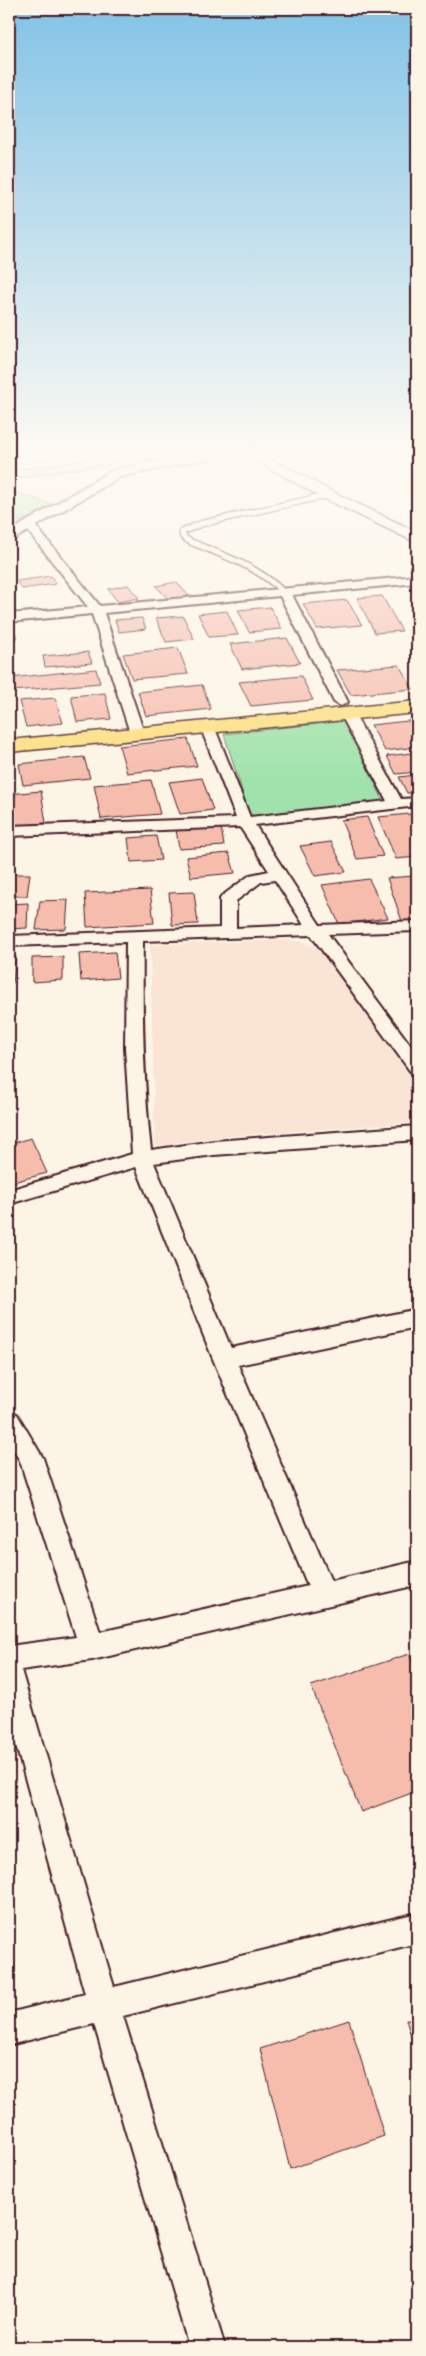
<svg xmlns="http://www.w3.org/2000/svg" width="426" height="2356" viewBox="0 0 426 2356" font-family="Caveat,sans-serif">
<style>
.built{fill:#fae4d4}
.green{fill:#a0e2ab;stroke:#75806b}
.building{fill:#f6bdad;stroke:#4a1f2b}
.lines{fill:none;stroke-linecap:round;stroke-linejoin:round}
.service-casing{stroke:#4a1f2b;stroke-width:8}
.minor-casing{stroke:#4a1f2b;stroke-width:4}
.tertiary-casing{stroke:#4a1f2b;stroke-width:4}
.secondary-casing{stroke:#4a1f2b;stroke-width:3}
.primary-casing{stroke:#4a1f2b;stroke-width:3}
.service{stroke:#fcf5e5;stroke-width:5.5}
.minor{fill:#fcf5e5;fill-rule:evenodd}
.tertiary{fill:#fcf5e5;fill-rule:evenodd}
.secondary{fill:#fcf5e5;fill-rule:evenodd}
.primary{fill:#fddf80;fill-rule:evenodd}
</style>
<rect width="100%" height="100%" fill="#fcf5e5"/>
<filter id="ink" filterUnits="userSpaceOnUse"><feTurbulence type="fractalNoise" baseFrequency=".02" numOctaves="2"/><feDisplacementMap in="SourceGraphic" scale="10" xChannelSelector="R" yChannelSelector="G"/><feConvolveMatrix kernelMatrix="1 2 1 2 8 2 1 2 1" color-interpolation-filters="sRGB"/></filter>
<g filter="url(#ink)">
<path class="built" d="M9 452H196L127 466 106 473 86 484 58 505 9 532Z
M280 940 298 941 315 947 327 957 417 1086V1122L226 1136 155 1146 150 945Z"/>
<path class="green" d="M9 490 54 505 21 522 9 517Z
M345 721 384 802 250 816 224 734Z"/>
<path class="building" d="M37 452H93L34 462 27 454Z
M121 452 180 453 12 479 9 474V471L122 454Z
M51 576 56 584 22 589 17 581Z
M176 582 189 596 169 600 156 586Z
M128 585 139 598 118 602 108 589Z
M382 596 402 631 375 633 357 598Z
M347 600 362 625 317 629 303 604Z
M270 607 282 629 249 632 238 610Z
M227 611 238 635 209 637 198 614Z
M183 616 194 639 166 642 156 618Z
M142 618 146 629 119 632 115 620Z
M9 628H14L17 639 9 640Z
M287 638 300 663 242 669 230 644Z
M178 648 188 674 132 679 123 654Z
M88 652 92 663 45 667 43 656Z
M399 665 413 689 351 695 337 670Z
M96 669 100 683 13 691 10 678Z
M301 676 313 700 251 706 239 682Z
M202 685 211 709 146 716 138 692Z
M105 693 111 719 77 722 71 696Z
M55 698 63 723 26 727 19 701Z
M417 720V747L385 751 371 725Z
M188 739 197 766 127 773 119 746Z
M412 753 417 763V772L396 774 387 756Z
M84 757 90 778 23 785 19 764Z
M417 775V793H407L399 777Z
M202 778 213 810 180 814 169 782Z
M151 780 160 814 101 819 94 785Z
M41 791 46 823 11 826 9 794Z
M410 814 417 830V857L396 859 378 817Z
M367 817 383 856 357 859 341 820Z
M221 827 224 846 179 849 176 829Z
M156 836 161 860 131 862 128 838Z
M331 842 346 872 315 876 300 846Z
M229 853 235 873 191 877 186 857Z
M9 874H30L27 896H9Z
M415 876 417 883V920L402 921 387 878Z
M369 879 388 918 339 924 322 885Z
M150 890 154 923 87 927 85 893Z
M194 892 198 924 172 925 169 893Z
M68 900 66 929 36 930 40 901Z
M28 903 27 928 9 929V904Z
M115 952 118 978 81 981 79 954Z
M9 957H16L13 983H9Z
M63 957V980L32 982V958Z
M31 1138 47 1173 13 1182 9 1171V1144Z
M409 1654 417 1672V1791L361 1812 311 1686Z
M417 2016V2054L406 2020Z
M349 2020 384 2136 290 2169 260 2049Z"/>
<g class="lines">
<g class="service-casing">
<path id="service" d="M9 455 12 452
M285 594C260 567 224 556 191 542L183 537 182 532 200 524 328 495"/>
</g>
<g class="minor-casing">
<path id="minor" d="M31 524 35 525 100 606 417 576V583L292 595 348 702 341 706 334 702 280 596 104 613 144 733 137 737 130 733 92 614 9 622V614L88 607 25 527Z
M347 709 354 713 401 799 417 798V806L255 825 320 925 417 921V931L328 934 417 1054V1073L410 1071 311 935 143 941C142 1011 143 1080 151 1150L214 1141 417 1126V1140L214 1155 154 1163 231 1348 417 1309V1327L238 1365 331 1581 417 1561V1585L92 1660 21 1670 114 1987 417 1913V1943L123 2016 225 2347H189L94 2024 9 2045V2013L85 1994 9 1720V1646L76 1637 20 1461 9 1442V1411L17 1414 43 1458 100 1632 308 1586 213 1359 136 1167 9 1204V1190L132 1154 125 1048 126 942 9 946V936L220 928V899L222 896 250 875 269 871 240 827 9 836V826L236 818 200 726 207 722 214 726 250 817 387 801 340 713ZM275 880 304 925 236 928V901L261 882Z"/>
</g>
<g class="tertiary-casing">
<path id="tertiary" d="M200 452H225L219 456 120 477 9 542V532L111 471Z"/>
</g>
<g class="secondary-casing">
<path id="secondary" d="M240 452H258L333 492 417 532V543L323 498Z"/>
</g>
<g class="primary-casing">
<path id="primary" d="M417 701V713L9 752V740Z"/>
</g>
<use href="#service" class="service"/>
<use href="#minor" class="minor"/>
<use href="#tertiary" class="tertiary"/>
<use href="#secondary" class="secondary"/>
<use href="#primary" class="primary"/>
</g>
</g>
<linearGradient id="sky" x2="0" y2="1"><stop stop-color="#82c3e6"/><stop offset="0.58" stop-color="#fefaf3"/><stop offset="1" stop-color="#fefaf3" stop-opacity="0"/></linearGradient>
<rect width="426" height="782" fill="url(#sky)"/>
<rect width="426" height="2356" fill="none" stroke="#fcf5e5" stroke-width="30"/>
<rect x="15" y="15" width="396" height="2326" fill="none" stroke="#4a1f2b" stroke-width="2" filter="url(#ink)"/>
</svg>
